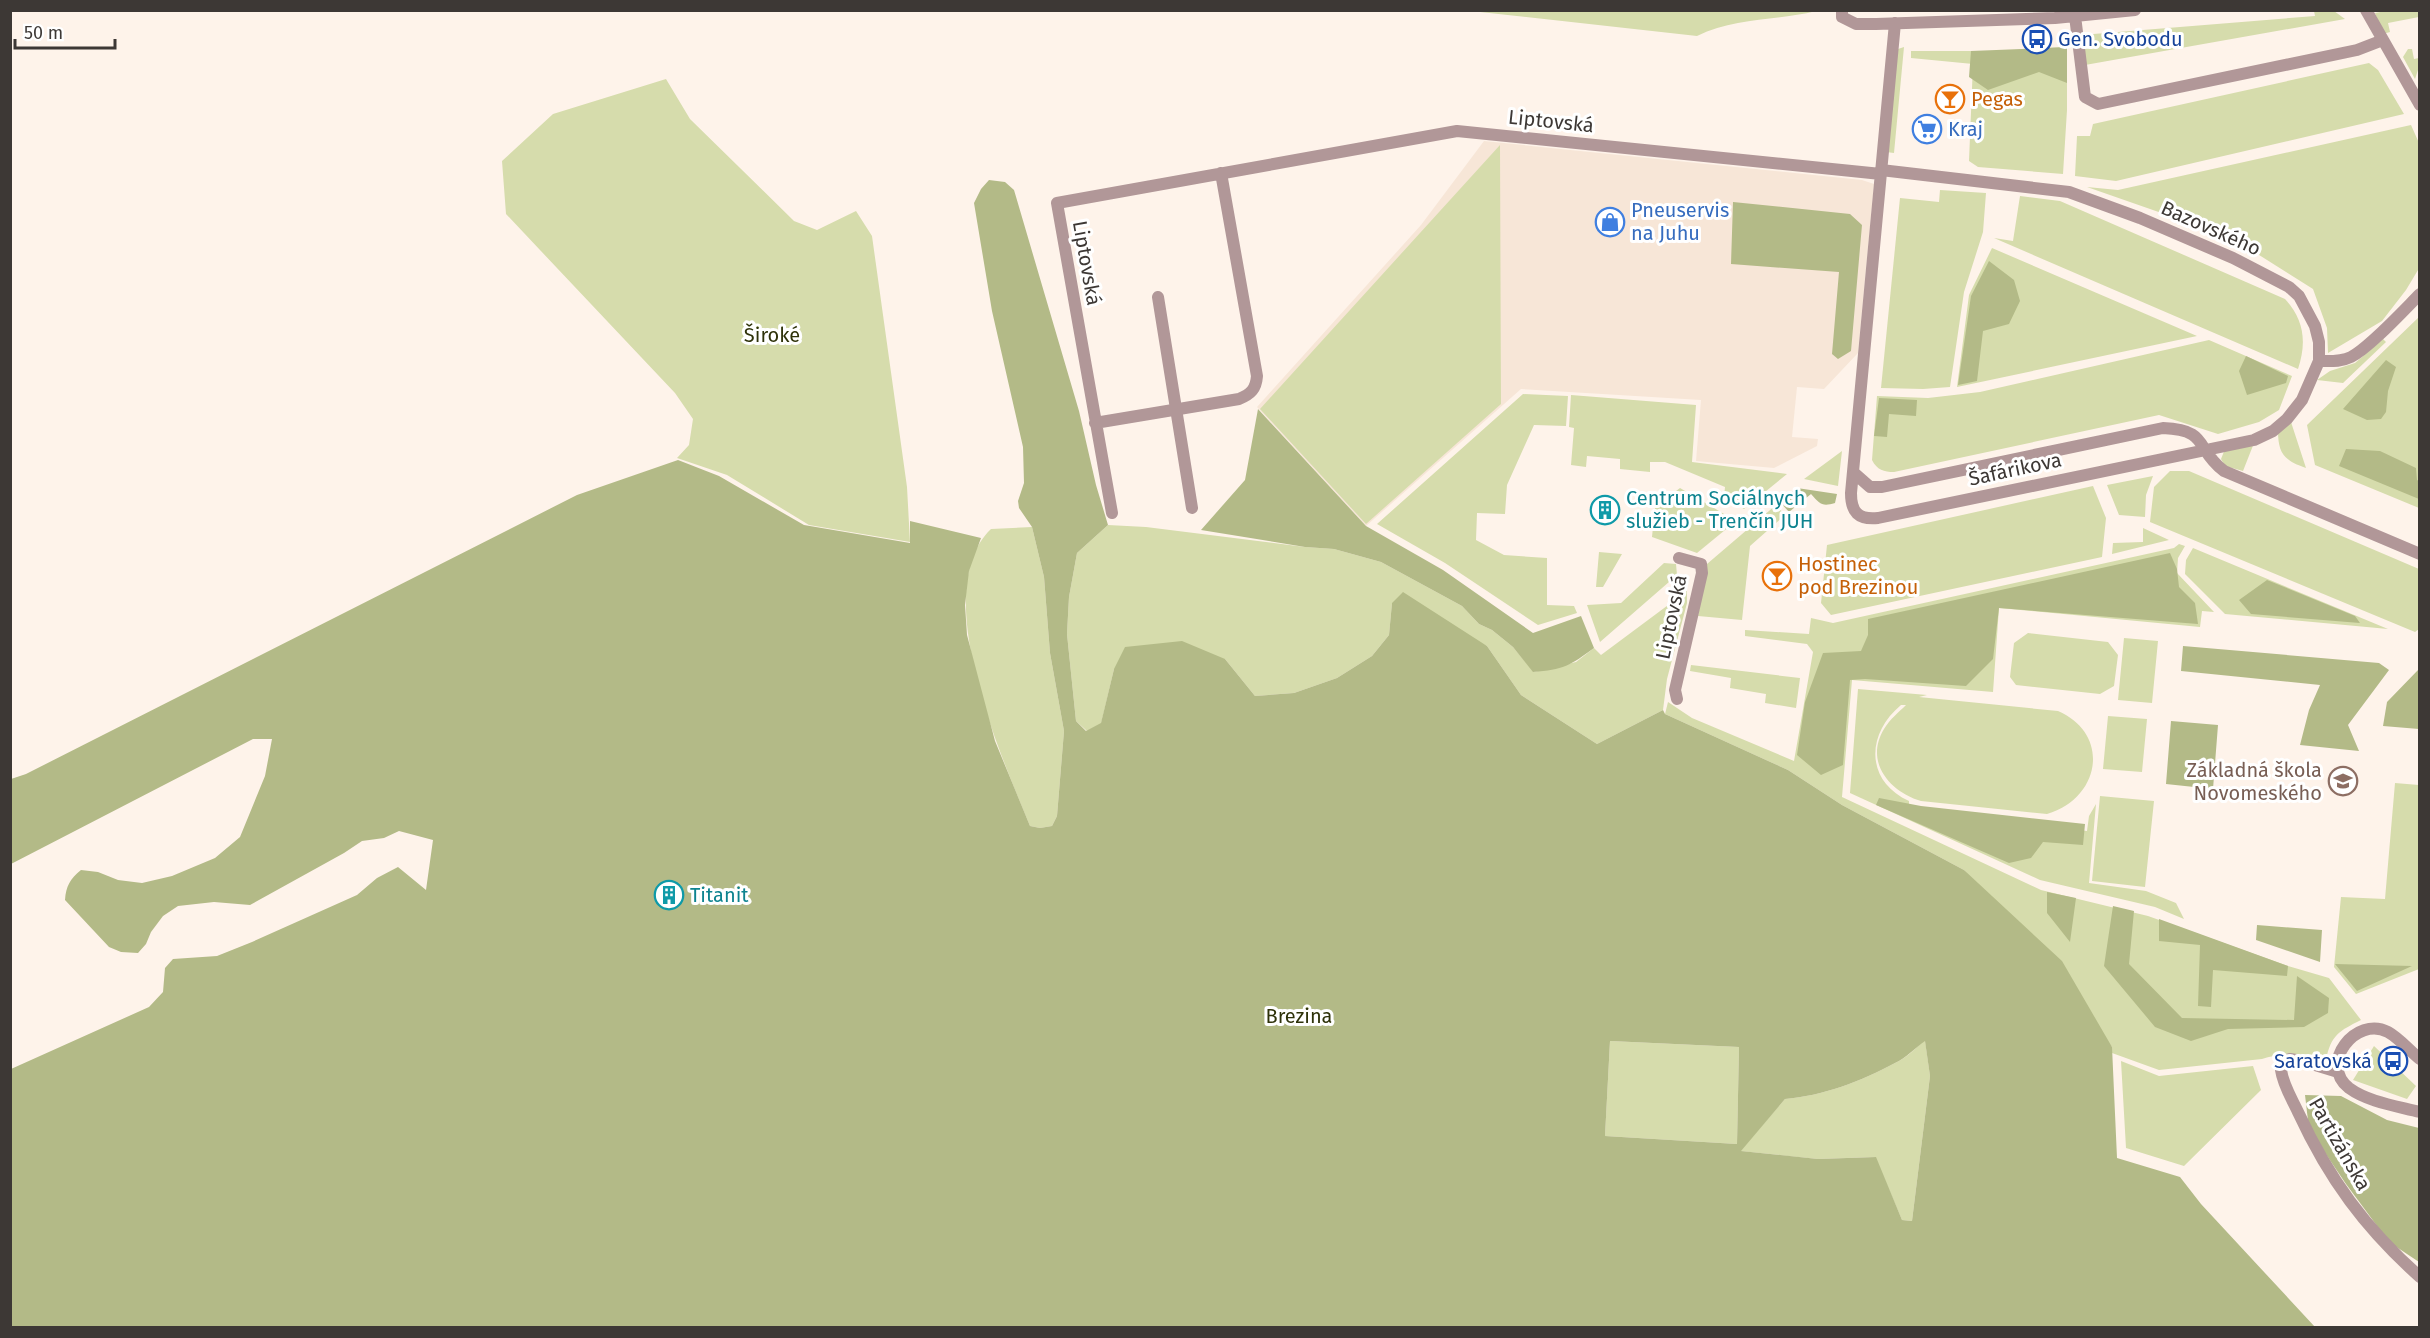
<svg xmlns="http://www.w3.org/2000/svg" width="2430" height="1338" viewBox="0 0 2430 1338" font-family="'Fira Sans',sans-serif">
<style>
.built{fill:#f7e6d7}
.green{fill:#d6dcac}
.forest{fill:#b3ba87;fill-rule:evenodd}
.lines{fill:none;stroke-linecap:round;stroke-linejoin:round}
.street{stroke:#b19798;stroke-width:12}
.labels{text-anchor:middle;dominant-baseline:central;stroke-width:6;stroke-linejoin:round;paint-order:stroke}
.transit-label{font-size:20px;fill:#164399;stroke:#fff;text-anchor:start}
.food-label{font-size:20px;fill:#c56008;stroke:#fff;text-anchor:start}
.street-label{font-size:20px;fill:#3d3835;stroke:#fff}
.shop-label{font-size:20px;fill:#366cbe;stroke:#fff;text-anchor:start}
.park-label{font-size:20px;fill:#2e3209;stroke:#fff}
.culture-label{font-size:20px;fill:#0d838f;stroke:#fff;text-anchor:start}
.education-label{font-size:20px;fill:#785e54;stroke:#fff;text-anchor:end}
</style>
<rect width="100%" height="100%" fill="#fef3ea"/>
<path class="built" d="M1484 141 1862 180 1874 184 1858 353 1824 389 1797 387 1792 437 1818 439 1817 446 1774 468 1696 461 1701 400 1521 389 1366 526 1257 407 1421 225Z"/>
<path class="green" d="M1471 11V10L1816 11C1777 21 1735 17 1697 36Z
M2314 11H2334L2345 19 2085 65 2081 35 2315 16Z
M2386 11H2419V17L2388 23 2390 32 2383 34 2375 13Z
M1904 47 1894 153 1886 152 1898 49Z
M2067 47V110L2063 174 1978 167 1969 161 1973 64 1911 58V51H1999Z
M2408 49H2412L2414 59 2419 58V67L2415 79 2403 57Z
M2369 63 2378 70 2404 114 2116 181 2075 176 2077 136H2090L2093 124Z
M666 79 690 119 794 221 817 230 856 211 872 236 907 487 910 542 809 525 727 475 677 458 689 445 693 419 675 393 506 214 502 161 553 114Z
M2411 125 2419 143 2418 270 2406 290 2382 321 2328 353 2327 328 2313 289 2248 248 2193 224 2087 187 2118 190Z
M1500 145 1501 404 1366 524 1260 409Z
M1940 190 1986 193 1983 232 1964 292 1950 387 1923 389 1881 388 1900 198 1939 202Z
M2020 196 2060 201 2285 299C2304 320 2307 342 2298 369L1994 238 2013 241Z
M1992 248 2197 336 1957 387 1969 295Z
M2419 317V508L2315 465 2307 425Z
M2383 339 2386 342 2343 383 2317 380 2330 371 2355 363Z
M2209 340 2292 376 2279 410 2259 422 2218 434 2159 415 1894 472C1884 472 1877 470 1872 460L1877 396 1928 398 1980 392Z
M1523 394 1568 396 1566 426 1534 425 1507 485 1505 514 1477 513 1476 540 1504 555 1547 558V605L1574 606 1577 613 1538 625 1445 563 1377 524Z
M1571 395 1696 405 1692 462 1787 474 1744 509 1724 497 1725 487 1665 462H1650V472L1620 469V459L1587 456 1586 467 1571 465 1574 428 1569 427Z
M2290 419 2306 468C2285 461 2278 454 2278 431Z
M2254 443 2243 471 2225 466 2221 459 2225 449Z
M1842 451 1838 486 1804 479Z
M2170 471H2189L2419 569V629L2415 632 2150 522 2154 487Z
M2153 476 2146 495 2145 517 2119 515 2107 485Z
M2093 486 2106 518 2102 557 1831 615 1821 603 1827 545Z
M1680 488 1736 521 1697 553 1652 537 1655 507Z
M1776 505 1785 515 1750 546 1742 620 1698 616 1707 564Z
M1108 525 1146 527 1305 547 1334 549 1381 562 1462 606 1479 624 1492 630 1513 647 1534 672 1576 662 1594 648 1601 655 1687 591V603L1667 679 1663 710 1597 744 1521 695 1487 646 1392 603 1389 635 1372 656 1337 678 1294 693 1255 696 1225 659 1114 669 1101 724 1087 731 1076 721 1067 634 1069 597 1077 553Z
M1032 527 1044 577 1050 653 1064 731 1057 816 1052 826 1040 828 1030 826C1002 758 927 590 991 529Z
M2143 528 2169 540 2112 554 2113 543 2143 542Z
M2179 544 2185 546 2178 558 2177 573 2214 612 2202 611 2200 627 1999 608 1993 692 1852 680 1842 797 2041 890 2148 916 2288 966 2329 978 2361 1020C2339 1031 2331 1035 2326 1060 2305 1057 2283 1051 2262 1059L2159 1070 2112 1053V1047L1964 870 1842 805 1788 770 1665 714 1668 702 1692 718 1794 761 1813 652 1807 644 1745 636V630L1809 634 1811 618 1833 623 2174 548Z
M2193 548 2388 629 2225 614 2185 574 2186 560Z
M1599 552 1622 554 1603 587H1596Z
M1664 563 1676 564 1677 575 1600 642 1587 605 1621 603Z
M2028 633 2108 642 2118 655 2114 686 2100 694 2016 685 2010 677 2014 643Z
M2124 638 2158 641 2152 703 2118 700Z
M1691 665 1800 678 1796 708 1765 703 1766 694 1730 688 1731 678 1690 671Z
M1858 689 1927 695 1919 697 2058 711C2111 734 2101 798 2047 814L1921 801C1890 792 1864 762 1884 729 1890 719 1899 712 1906 705H1901C1866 734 1865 781 1909 801V809L2087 831 2089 816 2096 804 2089 883 2146 891 2176 903 2184 919 2155 907 2040 880 1850 793Z
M2108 716 2147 719 2142 772 2103 769Z
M2395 783 2419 785V969L2356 994 2334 967 2341 897 2385 899Z
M2100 796 2154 801 2145 887 2092 881Z
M1925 1040 1930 1076 1912 1221 1902 1220 1875 1157 1818 1159 1740 1151 1785 1099C1822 1096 1862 1081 1895 1063 1906 1058 1916 1048 1925 1040Z
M1610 1041 1739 1047 1737 1144 1605 1136Z
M2374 1046 2416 1086 2407 1099 2353 1080Z
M2121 1061 2159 1076 2253 1066 2261 1090 2184 1166 2126 1148Z"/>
<path class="forest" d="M2067 47V83L2039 72 1988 90 1969 77 1971 51Z
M989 180 1005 182 1014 190 1079 411 1096 485 1108 525 1077 553 1069 597 1067 634 1076 721 1086 731 1101 723 1114 669 1125 647 1182 641 1225 659 1255 696 1294 693 1337 678 1372 656 1389 635 1392 603 1403 592 1487 646 1521 695 1597 744 1663 710 1665 714 1788 770 1842 805 1964 870 2062 961 2112 1047 2117 1158 2180 1177 2201 1204 2315 1327H11V1069L149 1007 163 992 165 968 173 959 217 956 252 942 357 895 377 878 398 867 426 890 433 840 399 831 384 838 362 841 344 853 250 905 214 902 178 906 163 916 151 932 146 944 138 953 121 952 109 947 65 900C66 886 70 879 81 870L98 872 118 880 142 883 172 876 215 858 240 837 265 776 272 739H253L11 864V779L26 774 577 495 678 460 719 476 804 525 910 543V521L981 538 969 571 965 605 967 635 995 741 1030 826 1040 828 1052 826 1057 816 1064 731 1050 653 1044 577 1032 527 1019 508 1018 501 1024 483 1023 447 992 311 974 203 981 189ZM1610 1041 1739 1047 1737 1144 1605 1136ZM1925 1041 1930 1076 1912 1221 1902 1220 1876 1157 1818 1159 1741 1151 1785 1099C1822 1096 1862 1081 1895 1063 1906 1058 1915 1048 1925 1041Z
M1733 202 1850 214 1862 225 1851 351 1838 359 1832 354 1839 272 1731 264Z
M1989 261 2014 280 2020 301 2009 324 1983 331 1977 381 1958 385 1971 296Z
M2246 356 2288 376 2286 383 2247 395 2239 371Z
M2386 360 2396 367 2388 391 2386 412 2381 419 2367 420 2343 409Z
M1879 398 1917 400 1916 416 1889 414 1887 437 1874 436Z
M1258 409 1366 526 1443 570 1533 633 1581 616 1594 648C1571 665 1563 670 1533 672L1513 647 1492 630 1479 624 1462 606 1381 562 1334 549 1305 547 1201 530 1245 480Z
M2346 449 2380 451 2416 468 2417 480 2419 481V499L2339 466Z
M1797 488 1837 494 1835 503C1822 507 1820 504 1811 494L1789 512 1780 502Z
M2170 553 2177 569 2179 587 2195 603 2198 624 1999 608 1993 659 1966 686 1865 679 1850 680 1843 765 1821 775 1797 755 1805 702 1823 653 1861 651 1868 635V619Z
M2267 580 2355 616 2360 623 2251 614 2239 600Z
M2183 646 2379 663 2389 670 2348 725 2359 751 2300 745 2309 710 2320 685 2181 671Z
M2419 669V729L2383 726 2387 702Z
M2171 721 2218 725 2213 789 2166 784Z
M1879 798 1921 806 2085 824 2083 845 2043 842 2031 858 2009 863 1876 805Z
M2047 892 2076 898 2070 942 2047 913Z
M2113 906 2134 911 2129 964 2182 1018 2294 1020 2297 976 2329 998 2328 1013 2304 1027 2228 1029 2191 1041 2155 1027 2104 966Z
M2159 919 2288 966 2287 976 2213 970 2211 1007 2198 1006 2200 945 2159 941Z
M2257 925 2322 930 2320 962 2256 940Z
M2335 964 2412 966 2357 991Z
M2305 1095 2341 1096 2387 1120 2419 1128V1262L2389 1242 2346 1184 2309 1129Z"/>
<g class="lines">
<path class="street" d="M1842 10V17L1856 24H1876L2055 18 2135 10
M2366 10 2420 105
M2075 16 2085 97 2098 104 2357 50 2383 40
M1881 170 2069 192 2140 218 2233 258 2289 287 2299 296 2315 326 2319 342V361L2302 400 2287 419 2273 431 2254 440 1878 518C1858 520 1851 512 1851 493L1895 23
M1158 297 1192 508
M2319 361C2330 361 2341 362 2351 357 2370 347 2403 311 2420 294
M1095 423 1239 399C1251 394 1256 389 1257 376L1221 173
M1853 472 1870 487H1882L2163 428C2210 430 2194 448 2224 471L2420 554
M1112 513 1057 203 1457 131 1881 174
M1677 699 1675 690 1702 573 1701 564 1679 558
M2420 1059C2410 1051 2399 1038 2388 1032 2356 1015 2318 1064 2349 1088 2368 1102 2397 1106 2420 1112
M2338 1072 2302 1061 2290 1059 2283 1064 2281 1070C2283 1085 2292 1099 2298 1112 2329 1179 2365 1228 2420 1277"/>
</g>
<defs>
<g id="bus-ring" transform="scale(1.5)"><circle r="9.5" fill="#fff" stroke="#1a4fb4" stroke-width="1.5"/><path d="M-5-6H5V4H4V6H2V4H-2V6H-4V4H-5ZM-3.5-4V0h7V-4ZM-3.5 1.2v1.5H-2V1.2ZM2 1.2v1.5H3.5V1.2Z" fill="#1a4fb4"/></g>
<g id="bar-ring" transform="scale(1.5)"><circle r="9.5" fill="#fff" stroke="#e8710a" stroke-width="1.5"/><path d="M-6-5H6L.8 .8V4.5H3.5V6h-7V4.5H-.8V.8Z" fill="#e8710a"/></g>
<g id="supermarket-ring" transform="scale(1.5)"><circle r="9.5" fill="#fff" stroke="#3f7fe0" stroke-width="1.5"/><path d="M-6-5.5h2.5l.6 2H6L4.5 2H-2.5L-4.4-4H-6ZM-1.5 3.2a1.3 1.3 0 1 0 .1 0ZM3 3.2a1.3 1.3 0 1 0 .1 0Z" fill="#3f7fe0"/></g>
<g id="shop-ring" transform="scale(1.5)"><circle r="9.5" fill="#fff" stroke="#3f7fe0" stroke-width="1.5"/><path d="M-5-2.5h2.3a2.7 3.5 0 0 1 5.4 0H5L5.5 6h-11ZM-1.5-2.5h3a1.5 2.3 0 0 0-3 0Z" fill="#3f7fe0"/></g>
<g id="building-ring" transform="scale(1.5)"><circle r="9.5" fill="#fff" stroke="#0f9aa8" stroke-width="1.5"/><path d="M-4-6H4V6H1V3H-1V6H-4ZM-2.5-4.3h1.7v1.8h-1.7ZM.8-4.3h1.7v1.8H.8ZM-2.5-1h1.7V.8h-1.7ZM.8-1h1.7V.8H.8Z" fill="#0f9aa8"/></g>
<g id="school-ring" transform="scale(1.5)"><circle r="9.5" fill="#fff" stroke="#8d6e63" stroke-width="1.5"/><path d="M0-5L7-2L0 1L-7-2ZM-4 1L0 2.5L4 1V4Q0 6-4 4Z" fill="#8d6e63"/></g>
</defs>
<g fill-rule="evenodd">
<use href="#bus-ring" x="2037" y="39"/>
<use href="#bar-ring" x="1950" y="99"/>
<use href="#supermarket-ring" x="1927" y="129"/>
<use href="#shop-ring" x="1610" y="222"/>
<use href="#building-ring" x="1605" y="510"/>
<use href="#bar-ring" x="1777" y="576"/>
<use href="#school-ring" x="2343" y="781"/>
<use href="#building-ring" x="669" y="895"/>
<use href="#bus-ring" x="2393" y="1061"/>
</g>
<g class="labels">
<g class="transit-label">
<text x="2058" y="39">Gen. Svobodu</text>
<text x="2372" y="1061" text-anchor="end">Saratovská</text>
</g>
<g class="food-label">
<text x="1971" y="99">Pegas</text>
<text x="1798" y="564">Hostinec<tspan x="1798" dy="23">pod Brezinou</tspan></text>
</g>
<g class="street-label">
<text transform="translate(1551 121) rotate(6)">Liptovská</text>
<text transform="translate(2211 228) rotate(24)">Bazovského</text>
<text transform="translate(1087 263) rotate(80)">Liptovská</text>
<text transform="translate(2015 469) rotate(-12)">Šafárikova</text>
<text transform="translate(1671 617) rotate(-78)">Liptovská</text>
<text transform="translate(2340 1144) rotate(60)">Partizánska</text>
</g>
<g class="shop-label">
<text x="1948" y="129">Kraj</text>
<text x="1631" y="210">Pneuservis<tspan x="1631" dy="23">na Juhu</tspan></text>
</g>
<g class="park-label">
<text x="772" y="335">Široké</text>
<text x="1299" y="1016">Brezina</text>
</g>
<g class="culture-label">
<text x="1626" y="498">Centrum Sociálnych<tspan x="1626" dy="23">služieb - Trenčín JUH</tspan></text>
<text x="690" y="895">Titanit</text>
</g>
<g class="education-label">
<text x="2322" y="770">Základná škola<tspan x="2322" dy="23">Novomeského</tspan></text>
</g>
</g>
<rect width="2430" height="1338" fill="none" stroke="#3d3835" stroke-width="24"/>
<path d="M15 39v9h100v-9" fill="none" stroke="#3d3835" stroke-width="3"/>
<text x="24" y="39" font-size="18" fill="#3d3835" stroke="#ffffff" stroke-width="4.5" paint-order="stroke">50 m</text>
</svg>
